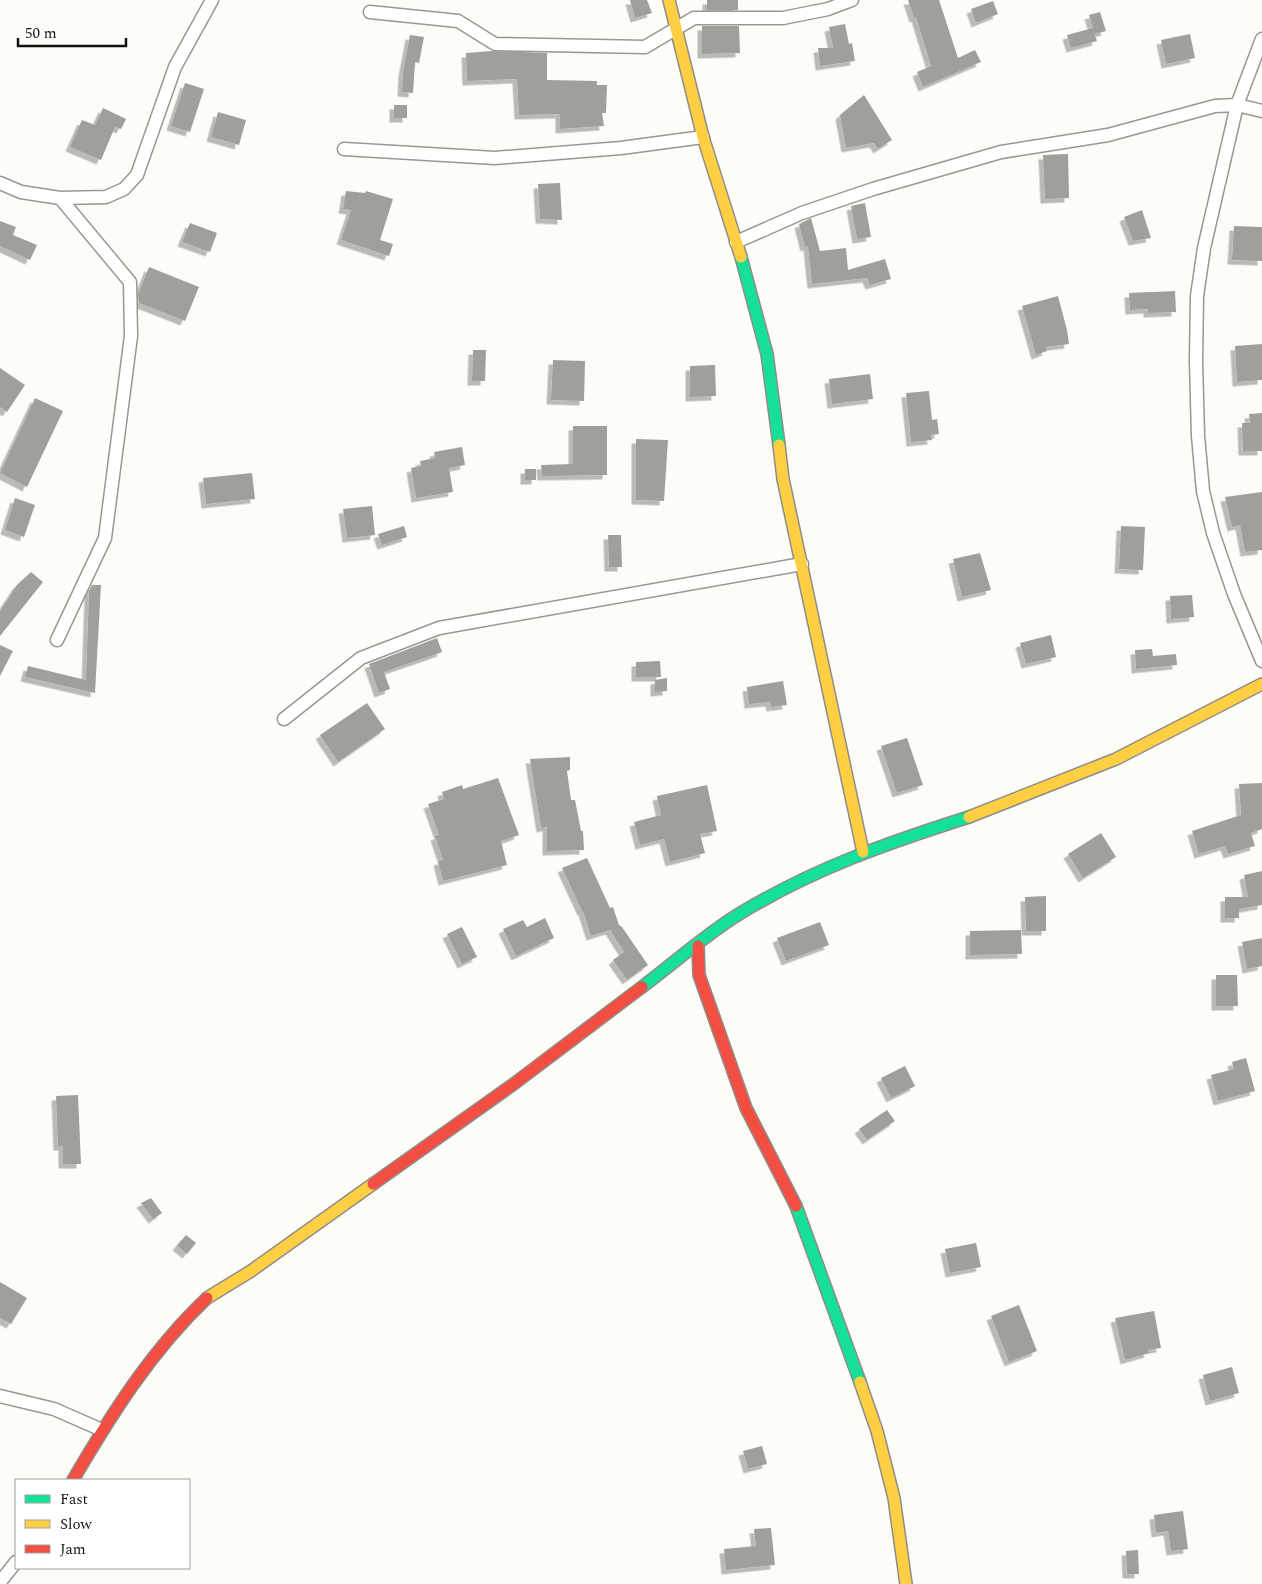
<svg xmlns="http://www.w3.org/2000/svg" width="1262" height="1584" viewBox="0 0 1262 1584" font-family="Spectral,serif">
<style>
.building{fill:#a19f9c;filter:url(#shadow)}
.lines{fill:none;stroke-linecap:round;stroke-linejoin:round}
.street-casing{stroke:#979795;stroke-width:15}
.fast-casing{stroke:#8e8d8b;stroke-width:14}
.slow-casing{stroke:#8e8d8b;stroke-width:14}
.jam-casing{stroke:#8e8d8b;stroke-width:14}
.street{stroke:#fffffe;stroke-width:12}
.fast{stroke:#16e098;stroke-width:11}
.slow{stroke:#ffcf43;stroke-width:11}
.jam{stroke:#f24e42;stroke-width:11}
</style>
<defs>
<filter id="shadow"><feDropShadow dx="-4.5" dy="4.5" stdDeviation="0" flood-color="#0004"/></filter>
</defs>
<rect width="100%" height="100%" fill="#fdfcf7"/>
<path class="building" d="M630 0H647L652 13 635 18Z
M707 0H738V10H707Z
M908 0H939L958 58 975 50 981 62 923 87 917 72 931 66 916 17 914 18Z
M993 1 998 14 976 23 971 9Z
M1100 12 1106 31 1095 34 1089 15Z
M845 24 849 44 852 43 855 61 820 66 818 48H833L829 27Z
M702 26H739L740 53 702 54Z
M1093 28 1097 41 1071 48 1067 35Z
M1190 34 1195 58 1166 64 1161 40Z
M410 35 424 37 419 63 415 62 413 93 402 92 403 72Z
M492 51 547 53V80L597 81V85H607L606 113H602L604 126 560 129V114L519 115 517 79 467 81 466 53Z
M185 83 204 89 190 132 171 126Z
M864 95 892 140 878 149 874 143 846 148 840 115Z
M394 105H407V118H394Z
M103 108 126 119 121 129 115 127 101 160 70 147 82 120 95 125Z
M218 112 246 120 239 145 211 137Z
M1068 154 1069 198 1045 199 1043 155Z
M560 183 562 220 540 219 538 184Z
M346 191 365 193 366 191 393 199 380 240 393 244 389 256 341 240 351 210 343 209Z
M865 203 871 237 857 239 851 206Z
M1142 210 1151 238 1133 241 1124 217Z
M811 218 820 251 846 248 848 270 885 259 891 279 870 285 867 278 812 284 808 246 805 247 799 224Z
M0 221 16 227 13 235 37 245 30 260 0 246Z
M190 223 217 233 210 252 182 242Z
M1234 226 1262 227V261L1232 260Z
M149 267 199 287 185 321 139 303 138 294Z
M1175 291 1176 312 1148 313V309L1130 310 1129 293Z
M1058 296 1067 330 1069 344 1045 347 1047 351 1036 355 1022 306Z
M1262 344V380L1237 382 1235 346Z
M473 350H486L485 381H472Z
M553 360 585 361 584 401 551 400Z
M715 365 716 396 690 397V366Z
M0 368 25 385 7 412 0 407Z
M870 374 873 399 832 404 829 379Z
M929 391 932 420 937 419 939 434 931 435 932 440 911 442 906 393Z
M35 398 63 411 27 487 0 473Z
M1262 413V451H1243L1242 423H1250L1249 414Z
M573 426H607V475L542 476 541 465 573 464Z
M636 439 668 440 664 501 636 500Z
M462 447 465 465 449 468 453 492 416 498 411 468 421 466 420 461 435 458 434 452Z
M525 469H536V480H525Z
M252 473 255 499 206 504 203 478Z
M1262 492V550L1245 552 1240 525 1232 527 1225 497Z
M15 498 35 505 24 537 5 530Z
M372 506 375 535 347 538 343 509Z
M404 526 407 537 382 545 378 534Z
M1121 526 1145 527 1143 570 1119 569Z
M608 535H621L622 567H609Z
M980 553 991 590 962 597 953 559Z
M31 572 43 582 0 636V611L17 585Z
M92 585H101L95 693 25 677 28 666 86 680 89 591Z
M1192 595 1194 617 1171 619 1170 596Z
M1051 635 1056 657 1026 664 1020 643Z
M437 638 442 652 384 672 390 689 379 693 369 664Z
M0 645 13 651 0 676Z
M1152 649 1153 656 1176 654 1177 665 1136 669 1135 650Z
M660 661 661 677H636V662Z
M667 678V691L655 692V680Z
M783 681 787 705 771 707 770 702 749 704 747 687Z
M367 703 385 729 338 762 320 735Z
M907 738 923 785 897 793 881 746Z
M570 757V770L567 771 571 800H575L581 831H583L584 850 547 851V827L541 828 530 759Z
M498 778 519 835 501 841 507 865 443 881 438 861 443 860 435 836 439 835 428 804 444 799 442 792 462 785 463 789Z
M1262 783V829L1251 833 1255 846 1228 854 1225 846 1199 854 1192 831 1241 815 1239 784Z
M707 785 717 831 700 834 705 853 670 862 664 839 640 845 634 822 661 815 657 796Z
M1101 833 1116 857 1083 878 1068 854Z
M587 858 610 908 613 907 619 925 622 927 648 965 627 980 613 960 624 952 610 930 591 936 583 911H582L562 868Z
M1262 871V905L1239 909V918H1225V897H1248L1244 875Z
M1046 896V931H1026L1025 897Z
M545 918 554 938 516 956 503 929 523 920 527 927Z
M820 922 829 945 786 961 777 938Z
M462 927 477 957 462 964 447 934Z
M1021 930 1022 954 970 955V931Z
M1262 938V966L1247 969 1242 942Z
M1216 975H1237L1238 1006H1216Z
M1246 1058 1255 1091 1218 1101 1211 1075 1234 1069 1232 1062Z
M905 1066 915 1086 891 1098 881 1078Z
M78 1095 81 1164H63V1146H58L56 1096Z
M887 1110 895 1121 867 1140 859 1129Z
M151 1198 162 1213 153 1219 141 1203Z
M186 1235 196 1243 187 1254 177 1246Z
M976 1243 981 1267 950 1273 945 1249Z
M0 1282 27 1298 11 1324 0 1318Z
M1019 1305 1037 1351 1009 1362 991 1316Z
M1154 1311 1161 1348 1148 1350 1149 1353 1125 1360 1115 1318Z
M1232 1367 1239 1393 1210 1401 1203 1375Z
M762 1446 767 1464 748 1469 743 1451Z
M1183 1511 1188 1549 1171 1551 1168 1531 1156 1533 1154 1515Z
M771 1528 775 1565 726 1570 724 1549 756 1546 754 1529Z
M1138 1550 1139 1574H1127L1126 1551Z"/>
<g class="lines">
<g class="street-casing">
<path id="street" d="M370 12 458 21 495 44 645 47 694 18H783L828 9 852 0
M1262 39 1237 105 1204 248 1197 296 1196 361 1198 436 1203 491 1213 533 1234 594 1262 661
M344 149 495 158 621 148 703 137
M0 183 21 192 60 198 106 197 124 189 137 175 175 67 212 0
M736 242 802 213 873 189 1001 152 1108 135 1215 106 1237 105 1262 111
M57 640 105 538 131 336 130 282 60 198
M284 719 361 658 439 628 802 564
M0 1396 54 1409 102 1430
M0 1582 16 1562"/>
</g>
<g class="fast-casing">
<path id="fast" d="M741 257 767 354 779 445
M642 987C674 963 705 935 739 914 813 869 887 843 969 817
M796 1206 860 1382"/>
</g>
<g class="slow-casing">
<path id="slow" d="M669 0 703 137 741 257
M779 445 783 479 863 852
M969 817 1116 759 1262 684
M207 1298 251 1271 373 1184
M860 1382 877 1431 894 1498 906 1584"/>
</g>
<g class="jam-casing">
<path id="jam" d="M698 946 699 975 746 1108 796 1206
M373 1184 515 1083 642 987
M73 1480C111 1415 151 1351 207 1298"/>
</g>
<use href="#street" class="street"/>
<use href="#fast" class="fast"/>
<use href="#slow" class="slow"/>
<use href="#jam" class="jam"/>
</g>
<rect x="15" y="1479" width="175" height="90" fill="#ffffff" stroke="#a0a0a0"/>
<rect x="25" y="1495" width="25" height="8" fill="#16e098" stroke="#a0a0a0"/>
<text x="60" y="1504" font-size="15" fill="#111111">Fast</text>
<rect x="25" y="1520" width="25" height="8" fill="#ffcf43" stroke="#a0a0a0"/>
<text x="60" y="1529" font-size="15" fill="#111111">Slow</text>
<rect x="25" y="1545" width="25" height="8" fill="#f24e42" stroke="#a0a0a0"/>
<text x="60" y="1554" font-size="15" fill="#111111">Jam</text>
<path d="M18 38v8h108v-8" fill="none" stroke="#111111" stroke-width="2.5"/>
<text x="25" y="38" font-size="15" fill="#111111" stroke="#ffffff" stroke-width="4" paint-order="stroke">50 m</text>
</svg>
